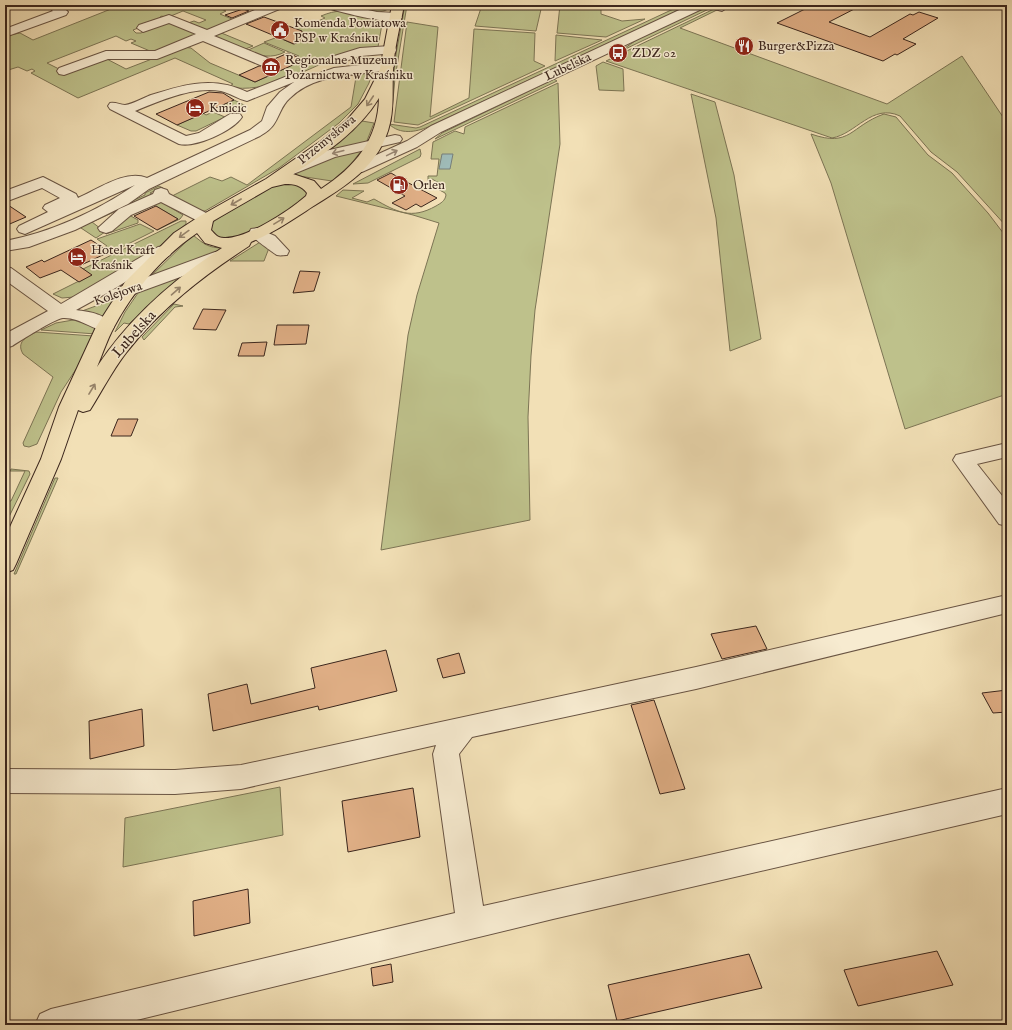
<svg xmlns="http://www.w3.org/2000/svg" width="1012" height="1030" viewBox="0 0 1012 1030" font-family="'IM FELL English',serif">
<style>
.green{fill:#bec18b;stroke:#7c7454}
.water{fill:#9fbbb8;stroke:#777f7a}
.building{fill:#e1b087;stroke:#3b261d}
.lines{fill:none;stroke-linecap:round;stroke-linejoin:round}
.minor-casing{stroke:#695443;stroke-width:2}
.major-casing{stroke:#3b261d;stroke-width:2}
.minor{fill:#f7ebd0;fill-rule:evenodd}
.major{fill:#f2e0b6;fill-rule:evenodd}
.oneway{stroke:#96836a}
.oneway2{stroke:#998876}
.labels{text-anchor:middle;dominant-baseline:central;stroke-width:3;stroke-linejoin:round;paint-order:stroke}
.far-poi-label{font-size:13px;fill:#3b261d;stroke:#f7ebd0;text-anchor:start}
.far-street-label{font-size:13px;fill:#3b261d;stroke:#f7ebd0}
.street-label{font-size:15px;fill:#3b261d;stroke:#f7ebd0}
</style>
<rect width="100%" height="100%" fill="#f2e0b6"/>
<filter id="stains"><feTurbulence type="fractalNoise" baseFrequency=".005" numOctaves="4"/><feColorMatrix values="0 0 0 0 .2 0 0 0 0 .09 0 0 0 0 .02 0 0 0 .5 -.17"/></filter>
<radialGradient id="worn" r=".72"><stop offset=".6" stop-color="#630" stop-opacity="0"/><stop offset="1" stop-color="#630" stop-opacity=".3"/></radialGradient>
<path class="green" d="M121 5H211L226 11 220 14 234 20 209 31 188 23 194 21 199 23 206 20 183 11 166 18 162 16 160 17 162 19 133 30 136 33H141L165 21 199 33 160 51H150L131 43 136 41 131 39 126 41 116 36 47 63 65 72 103 57 126 69 183 47 191 48 210 63 255 82 303 60 298 57 299 56 264 42 278 37 293 44 311 36 292 29 302 25 307 26 325 18 321 16C328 13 335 11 343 11 352 12 377 18 382 24L378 47C363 50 350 53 336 58 301 71 267 94 228 87L233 84 175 58 78 98 31 73 35 71 32 69 27 71 18 67 5 71V36L20 33 33 40Z
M343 5H391C385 19 354 8 343 5Z
M405 5H407L395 78 391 122 388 121 396 54Z
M482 5H542L536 31 475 26Z
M560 5H601V14L622 21 645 19 606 37 557 33Z
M682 5H690L428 127C416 132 400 135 389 124L416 128 420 127Z
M704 8H711L619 52 638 39Z
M716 8 719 9 680 28 887 104 962 56 1007 123V227L957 172 931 152 900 116C872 103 856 134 832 138L606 61Z
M407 22 438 27 430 117 469 98 474 29 535 33 534 61 545 66 418 125 394 122Z
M219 32 253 46 243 50 213 36Z
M556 35 602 40 555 61Z
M264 43 285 52C271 59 261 56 246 51Z
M603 62 623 69 624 91 599 90 596 66Z
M373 70 369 83 358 104 339 123 279 168 205 211H200L172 196 210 177 222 181 231 177 247 185 351 107 357 71Z
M554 79 557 81 435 139 442 133Z
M558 83 560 144 535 310 531 356 528 417 530 520 381 550 408 335 417 295 439 223 413 215 336 196 343 190 364 191 352 198 367 202 374 199C397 212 411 220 436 206 441 203 445 201 446 195L445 193 434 187 439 183 432 179 428 181V176H437L439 159H431L433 142 455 131 464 134 465 127Z
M691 94 715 102 734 175 761 339 730 351 716 218Z
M234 100 246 106 232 114 217 107Z
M213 112 225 117 196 131H191L177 125 203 113 206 115Z
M884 114 896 117 928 155 952 173 988 213 1007 238V394L905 429 831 183 811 134C851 148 850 126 884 114Z
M362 121 374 123 366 143 325 153Z
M420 149 421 154 420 157 368 183 353 184Z
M362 150 350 165 332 181 292 175 314 162Z
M291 183 309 189 307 198C285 211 235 251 211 233L210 224 222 216 273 186Z
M159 186 163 188 162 190H156L150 193 152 194 149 196 92 222 105 232 96 238 78 226 145 195V193Z
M158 200 183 215 180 219 157 230 178 219 152 204Z
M129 215 138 220V223L106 234Z
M181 221H186V224L153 252 74 297 62 298 53 294 91 275 83 269Z
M140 224 154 231 106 255 100 250 107 246 97 239Z
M193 235C204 244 208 248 223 248L214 254 148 279Z
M265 239 269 248 264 261H230Z
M187 273 129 324 124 323 115 332 125 312 140 290Z
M118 298 105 319 82 311Z
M174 304 183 306 175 307 144 340 142 337Z
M73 320H78L95 327 96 334 41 330 56 323Z
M36 332 94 336 88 351 61 392 37 444 29 447 24 446 23 443 53 377 23 354C16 342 26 337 36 332Z
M11 469 29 471 30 474 5 525V501H11L25 471H10Z
M55 478H58L16 574H14Z
M280 787 283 835 123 867 125 818Z"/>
<path class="water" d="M442 154H453L450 169H439Z"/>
<path class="building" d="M813 5H862L829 22 870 37 910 14 913 15 919 12 938 18 903 39 916 44 897 55 895 54 883 61 777 23Z
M243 9 249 11 232 18 225 15Z
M264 17 302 31 301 41 294 44 246 24Z
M288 53 304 60 255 82 239 75 259 66H270L273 63 272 60Z
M209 92 223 93 234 100 177 125 156 114Z
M391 173 403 180 437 198 421 207 416 204 406 210 392 203 405 196 377 180Z
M5 203 26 217 5 226Z
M156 206 178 219 157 230 134 216Z
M91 240 105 249 100 251 105 254 79 266 92 275 79 282 61 270 40 278 26 267 42 260 44 262Z
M300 271 320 272 314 291 293 293Z
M203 309 226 310 216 330 193 329Z
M277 325H309L306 344 274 345Z
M267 342 264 356H238L242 343Z
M118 419H138L131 436H111Z
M756 626 767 649 722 659 711 634Z
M386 650 397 691 319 710 318 706 213 731 208 694 247 684 251 704 315 688 311 668Z
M459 653 465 673 443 678 437 659Z
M1007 690V712L993 713 982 693Z
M654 700 685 789 660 794 631 705Z
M142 709 144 746 90 759 89 721Z
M413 788 420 837 348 852 342 801Z
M248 889 250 923 194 936 193 901Z
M937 951 953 985 858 1006 844 970Z
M749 954 762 988 617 1021 608 985Z
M391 964 393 982 373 986 371 968Z"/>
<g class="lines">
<g class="minor-casing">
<path id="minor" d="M47 5H61L68 12 66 15 5 37V29L53 11Z
M267 5H284L282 8 214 36 270 59 272 62 270 65H260L203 41 157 59H108L64 75 59 74 57 71 59 68 106 51H155L196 34 169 23 143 32 137 28 139 25 169 15 207 30Z
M325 5H346L377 12 396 13 402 17C395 28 339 11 327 8Z
M690 5H706L704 8 441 132 417 147 362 172H352L349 169 352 166 407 141 431 126Z
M709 5H727L728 7 722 11 711 8Z
M390 46 395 47 396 50 395 53 361 56 336 64 331 63 329 60 331 57 360 48Z
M387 62 392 63 394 66 392 69C357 77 318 71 290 98 281 106 280 115 274 124 271 129 265 133 260 136L149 189 128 204 75 230 29 247 5 251V241C50 233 97 211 135 185L25 234 19 232 17 229 19 226 48 212 43 208 45 205 60 198 42 188 5 202V191L43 177 76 194 78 198C97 190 125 169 147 178L250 130 262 121 267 107 280 92 294 82 247 101C238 99 230 93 221 91 193 86 160 101 135 111L186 136 199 133 230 114H240L242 117C233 131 195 148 179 144L110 109 108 106 110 103C116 102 120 105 125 105 133 104 143 98 151 95 185 84 214 76 247 92L295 73 300 74 302 77 300 80 334 68Z
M395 135 400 136 402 139 400 142 335 157 291 175 286 173 283 170 286 167 325 151Z
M161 188 167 190 169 194 212 216 214 219 212 222 206 224 200 222 161 202 131 215 112 231 106 233 100 231 98 228 119 209 153 194 155 190Z
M257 228 275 236 289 251 287 255C283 255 281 256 277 255 275 254 250 236 249 233L251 229Z
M164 246 170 247 172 251 170 255 112 290 215 252 221 251 227 252 229 256 227 260 120 299 114 300 108 299 105 295 107 293 76 310C91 312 106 314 114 327L111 331C98 334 81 317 63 318 56 318 20 341 12 346L5 348V334L48 311 5 280V267L11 268 61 304 158 247Z
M1007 443V457L977 464 1007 502V526L999 524 953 460 956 455Z
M1007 595V613L696 689 472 737 459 754 483 906 1007 788V814L553 919 116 1025H35L40 1014 51 1009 455 913 433 754 436 745 241 789 175 794 5 793V769L175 770 241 765 696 667Z"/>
</g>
<g class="major-casing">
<path id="major" d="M392 5H404C400 27 394 49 393 71 392 89 394 106 390 123 381 165 346 186 312 207 292 220 273 233 251 242L249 246C203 276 160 309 126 353 112 371 102 391 90 410L83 412 78 410 61 459 16 564 13 570 5 573V538L41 459 59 407 96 327 125 282 174 233 200 216 266 179 321 141 347 120 365 99 380 69ZM379 98C378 140 355 167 321 189L314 181 293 174C325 154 359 131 379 98ZM285 184C294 184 301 185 307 193L306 196C289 211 246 239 224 238 217 238 215 234 211 230L213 221 272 187ZM197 233 205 243 222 248C174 279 129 318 97 367 103 353 107 340 114 327 133 291 163 256 197 233Z"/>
</g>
<use href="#minor" class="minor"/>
<use href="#major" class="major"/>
</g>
<defs><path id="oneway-shaft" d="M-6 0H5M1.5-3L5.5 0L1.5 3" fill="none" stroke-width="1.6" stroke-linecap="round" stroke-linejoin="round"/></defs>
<g class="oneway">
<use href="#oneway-shaft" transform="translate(370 101) rotate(124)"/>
<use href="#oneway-shaft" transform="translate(236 202) rotate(150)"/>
<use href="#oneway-shaft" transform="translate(279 221) rotate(-31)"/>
<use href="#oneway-shaft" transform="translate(184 234) rotate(144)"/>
<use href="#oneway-shaft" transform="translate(176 291) rotate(-41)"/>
<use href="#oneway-shaft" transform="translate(92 389) rotate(-59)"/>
</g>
<g class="oneway2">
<use href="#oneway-shaft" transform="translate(338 152) rotate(165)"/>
<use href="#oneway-shaft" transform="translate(392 153) rotate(-26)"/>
</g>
<defs>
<g id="civic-disc" transform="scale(1)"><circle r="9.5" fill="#8f2418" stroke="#f7ebd0"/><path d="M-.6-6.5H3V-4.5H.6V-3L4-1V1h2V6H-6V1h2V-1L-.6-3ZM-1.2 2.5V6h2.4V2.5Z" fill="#fff"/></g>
<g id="restaurant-disc" transform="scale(1)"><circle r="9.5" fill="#8f2418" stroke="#f7ebd0"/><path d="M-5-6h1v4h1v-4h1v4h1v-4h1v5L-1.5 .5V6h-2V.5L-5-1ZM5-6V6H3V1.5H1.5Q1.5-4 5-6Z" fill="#fff"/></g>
<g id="bus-disc" transform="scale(1)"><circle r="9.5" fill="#8f2418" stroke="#f7ebd0"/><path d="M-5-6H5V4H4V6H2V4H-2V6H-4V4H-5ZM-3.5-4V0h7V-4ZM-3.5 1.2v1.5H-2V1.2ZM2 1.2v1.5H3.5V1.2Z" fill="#fff"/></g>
<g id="museum-disc" transform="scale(1)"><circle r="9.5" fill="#8f2418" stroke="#f7ebd0"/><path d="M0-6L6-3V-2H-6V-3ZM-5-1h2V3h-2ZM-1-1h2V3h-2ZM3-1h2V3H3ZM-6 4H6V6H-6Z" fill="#fff"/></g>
<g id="hotel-disc" transform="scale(1)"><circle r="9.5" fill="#8f2418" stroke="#f7ebd0"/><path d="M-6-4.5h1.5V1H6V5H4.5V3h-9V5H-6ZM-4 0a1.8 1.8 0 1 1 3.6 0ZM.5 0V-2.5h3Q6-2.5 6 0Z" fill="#fff"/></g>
<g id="fuel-disc" transform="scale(1)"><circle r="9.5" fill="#8f2418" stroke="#f7ebd0"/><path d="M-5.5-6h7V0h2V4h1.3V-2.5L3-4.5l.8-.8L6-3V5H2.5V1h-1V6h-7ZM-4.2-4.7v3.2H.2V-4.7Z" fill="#fff"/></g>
</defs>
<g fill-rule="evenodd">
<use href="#civic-disc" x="280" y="30"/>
<use href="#restaurant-disc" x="744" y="46"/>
<use href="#bus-disc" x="618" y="53"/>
<use href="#museum-disc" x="271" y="67"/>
<use href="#hotel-disc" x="195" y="108"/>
<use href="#fuel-disc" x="399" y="185"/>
<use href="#hotel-disc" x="77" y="257"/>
</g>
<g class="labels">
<g class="far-poi-label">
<text x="294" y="23">Komenda Powiatowa<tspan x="294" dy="15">PSP w Kraśniku</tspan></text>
<text x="758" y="46">Burger&amp;Pizza</text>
<text x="632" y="53">ZDZ 02</text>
<text x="285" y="60">Regionalne Muzeum<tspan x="285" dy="15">Pożarnictwa w Kraśniku</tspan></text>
<text x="209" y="108">Kmicic</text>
<text x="413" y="185">Orlen</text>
<text x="91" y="250">Hotel Kraft<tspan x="91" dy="15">Kraśnik</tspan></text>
</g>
<g class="far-street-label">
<text transform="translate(568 67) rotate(-25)">Lubelska</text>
<text transform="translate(327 140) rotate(-39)">Przemysłowa</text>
<text transform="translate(118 294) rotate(-19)">Kolejowa</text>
</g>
<g class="street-label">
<text transform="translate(134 334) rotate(-48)">Lubelska</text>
</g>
</g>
<rect width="1012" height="1030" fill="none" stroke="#f2e0b6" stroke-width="20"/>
<rect x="6" y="6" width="1000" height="1018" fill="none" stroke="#3b261d" stroke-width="2"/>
<rect x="10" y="10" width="992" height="1010" fill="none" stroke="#3b261d"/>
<rect width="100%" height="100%" filter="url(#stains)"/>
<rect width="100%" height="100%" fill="url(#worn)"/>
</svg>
